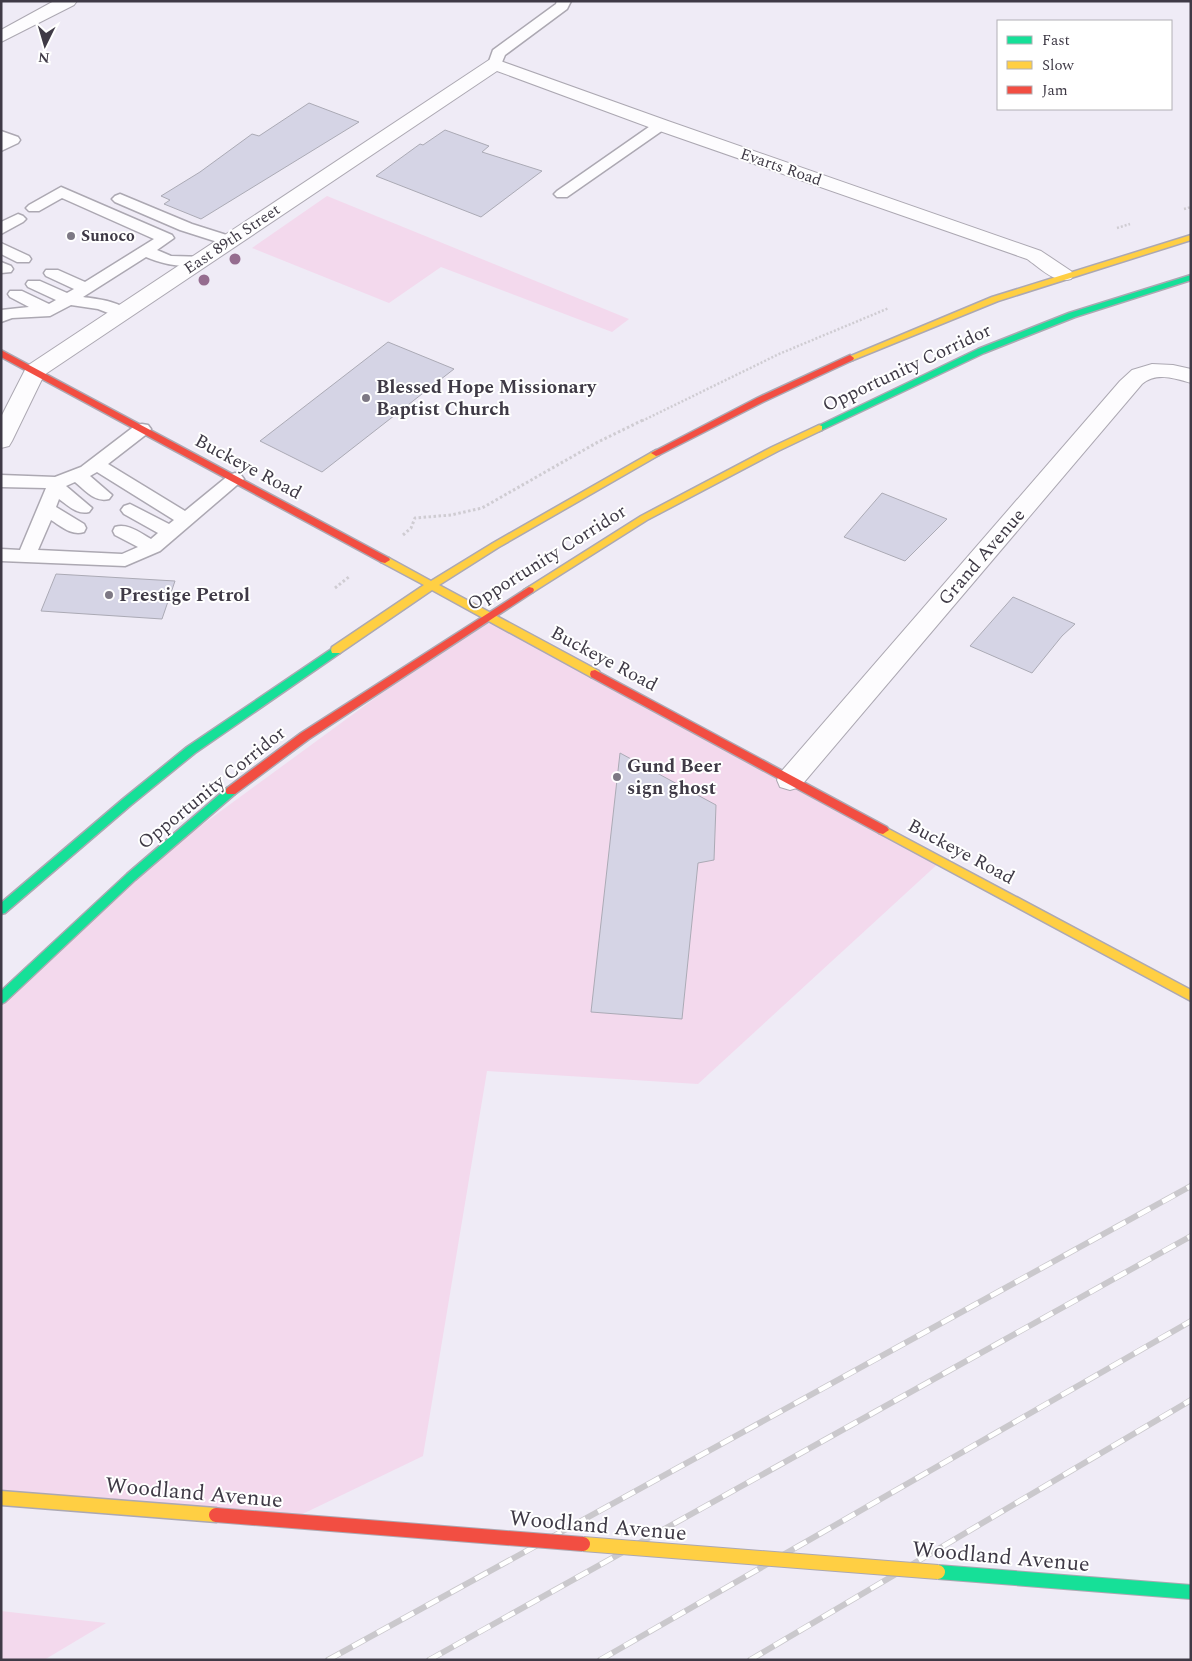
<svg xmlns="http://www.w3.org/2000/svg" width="1192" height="1661" viewBox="0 0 1192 1661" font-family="Spectral,serif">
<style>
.green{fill:#f3d9ed}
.building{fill:#d5d4e5;stroke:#abaab5}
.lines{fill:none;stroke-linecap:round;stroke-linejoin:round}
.lane-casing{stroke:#aca8b2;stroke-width:3}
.street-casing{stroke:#aca8b2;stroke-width:2}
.fast-casing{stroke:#aca8b2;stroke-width:3}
.slow-casing{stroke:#aca8b2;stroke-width:3}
.jam-casing{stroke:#aca8b2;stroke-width:3}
.path-far1{stroke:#cfccd2;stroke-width:2.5;stroke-dasharray:2 2;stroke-linecap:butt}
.path{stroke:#cfccd2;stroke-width:3;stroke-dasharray:2.5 2.5;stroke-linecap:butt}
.lane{fill:#fdfcfe;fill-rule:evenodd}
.street{fill:#fdfcfe;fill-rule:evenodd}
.fast{fill:#16e098;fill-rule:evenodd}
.slow{fill:#ffcf43;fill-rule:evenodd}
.jam{fill:#f24e42;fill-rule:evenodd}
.rail-casing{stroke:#cac8cc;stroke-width:6}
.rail{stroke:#fff;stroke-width:4.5;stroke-dasharray:14;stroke-linecap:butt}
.fast-bridge-casing{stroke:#aca8b2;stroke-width:16;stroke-linecap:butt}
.slow-bridge-casing{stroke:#aca8b2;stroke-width:16;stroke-linecap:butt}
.jam-bridge-casing{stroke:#aca8b2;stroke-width:16;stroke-linecap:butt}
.fast-bridge{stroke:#16e098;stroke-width:14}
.slow-bridge{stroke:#ffcf43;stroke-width:14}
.jam-bridge{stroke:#f24e42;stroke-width:14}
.tree{fill:#956c8f}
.poi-dot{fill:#7d7884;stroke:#fff;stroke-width:2}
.labels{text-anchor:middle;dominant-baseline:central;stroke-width:4;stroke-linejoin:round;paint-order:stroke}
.far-street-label{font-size:16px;fill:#3f3a46;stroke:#fff}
.far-poi-label{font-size:16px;font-weight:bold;fill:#3f3a46;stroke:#fff;text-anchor:start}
.street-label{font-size:19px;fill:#3f3a46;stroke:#fff}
.poi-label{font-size:19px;font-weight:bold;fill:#3f3a46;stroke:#fff;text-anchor:start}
.near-street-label{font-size:22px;fill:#3f3a46;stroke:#fff}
</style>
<rect width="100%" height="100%" fill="#efebf6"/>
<path class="green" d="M327 196 629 319 612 332 441 267 389 303 252 248Z
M487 616 941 861 698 1084 487 1071 423 1456 288 1521 1 1498V999L131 877Z
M1 1611 106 1623 44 1660H1Z"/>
<path class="building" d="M309 103 359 122 201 219 164 204 170 200 161 196 200 172 252 134 259 136Z
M445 130 489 146 482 152 542 171 481 217 376 176 420 144 423 145Z
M388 342 454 369 322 472 260 441Z
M882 493 947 519 905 561 844 537Z
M56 574 175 581 162 619 41 611Z
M1013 597 1075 624 1062 636 1032 673 970 646Z
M620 753 716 805 714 860 698 863 682 1019 591 1012Z"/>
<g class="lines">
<g class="lane-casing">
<path id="lane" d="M557 1H571L567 9 505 55 500 67H490L488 64 493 50 556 4Z
M661 121 666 122 668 125 666 128 567 197H557L554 194 557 191 656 122Z
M1 131 18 137 20 140 18 143 1 151Z
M61 187 172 235 174 238 157 250 171 256 207 257 209 260 207 263C185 269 166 265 146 257L83 297C97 299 121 301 129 313L127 316 121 318 98 309 71 305 50 316 12 318 1 322V310L29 307 10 297 8 294 10 291H22L49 304 56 300 28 287 26 284 28 281H40L67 293 74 289 46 276 44 273 46 270H58L85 282 154 239 62 198 39 211H29L26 208 29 205Z
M120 194 192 224 236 238 238 241 236 244 230 246 180 230 115 202 112 199 115 196Z
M18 214 23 216 26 219 23 222 1 234V222Z
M1 243 29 256 31 259 29 262H17L1 254Z
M1 262 11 266 13 269 11 272 1 273Z
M142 424 148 425 151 429 148 433 108 464 185 511 229 475 235 473 241 475 244 479 160 551 125 566 1 561V549L20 550 46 488 1 487V475L55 477 81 467 136 425ZM97 472 174 520 169 524 130 504 124 506 121 510 124 514 158 533 151 539C140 533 128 523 115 527L113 531 115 535 138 547 122 554 38 550 51 520C61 526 71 536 84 532L86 528 84 524 56 507 59 499C69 506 77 515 89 512L92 508 66 486 75 482C85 490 95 503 109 499L112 495 90 476Z"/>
</g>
<g class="street-casing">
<path id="street" d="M54 1H77L74 5 1 42V30Z
M495 59 668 121 1041 251 1071 271 1074 275 1071 279C1055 284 1040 268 1027 259L654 129 497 71 44 375 12 441 9 446 1 448V417L27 366 489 60Z
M1152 364 1173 365 1191 369V383C1174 378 1156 372 1142 384L800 787 790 790 780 787 777 780 780 773 1120 381 1132 370Z"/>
</g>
<g class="fast-casing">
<path id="fast" d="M1191 275V280L1075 317 984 353 822 430 819 431 814 428 978 349 1069 313Z
M336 646 341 650 340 653 195 753 131 805 5 913 1 914V903L123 799 187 747Z
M231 787 237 791 235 794 135 880 5 1002 1 1004V991L127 874 227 788Z"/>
</g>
<g class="slow-casing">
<path id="slow" d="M1191 235V240L998 301 853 360 850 361 846 358 992 297Z
M819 425 822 426V430L778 451 647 520 533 592H525L524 590 641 516 772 447Z
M656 450 661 453 659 455 499 547 439 585 599 671 600 674 599 677H591L432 590 340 653H332L331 650 332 647 424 585 381 562 380 560 381 558H389L431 581 493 543Z
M883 826 1191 990V1001L879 833 877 830Z
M1 1491 216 1508 221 1510 223 1515 221 1520 216 1522 1 1505Z"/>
</g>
<g class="jam-casing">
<path id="jam" d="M1 350 389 558 390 560 385 563 381 562 1 357Z
M850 355 854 358 853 360 763 402 659 455 656 456 651 453 757 398Z
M529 587 533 588 534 590 533 592 309 739 235 794H227L225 791 227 788 301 733Z
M595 670 887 827 889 830 883 834 879 833 591 677 590 674 591 671Z"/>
</g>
<path class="path-far1" d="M1184 209 1191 207
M1117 228 1130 224
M642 421 779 354 889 308"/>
<path class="path" d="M403 535 411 528 415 518 451 515 482 508 598 442 645 419
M335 588 350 576"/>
<use href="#lane" class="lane"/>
<use href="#street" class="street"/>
<use href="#fast" class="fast"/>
<use href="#slow" class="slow"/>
<use href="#jam" class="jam"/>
<g class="rail-casing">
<path id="rail" d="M328 1660 1191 1186
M429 1660 1191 1236
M600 1660 1191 1321
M750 1660 1191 1400"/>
</g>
<use href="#rail" class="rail"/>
<g class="fast-bridge-casing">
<path id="fast-bridge" d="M938 1572 1191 1592"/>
</g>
<g class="slow-bridge-casing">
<path id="slow-bridge" d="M583 1544 938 1572"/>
</g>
<g class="jam-bridge-casing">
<path id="jam-bridge" d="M216 1515 583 1544"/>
</g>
<use href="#fast-bridge" class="fast-bridge"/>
<use href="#slow-bridge" class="slow-bridge"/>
<use href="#jam-bridge" class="jam-bridge"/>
</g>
<g class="tree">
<circle cx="235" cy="259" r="5.5"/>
<circle cx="204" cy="280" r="5.5"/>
</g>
<g class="poi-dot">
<circle cx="71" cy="236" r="5"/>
<circle cx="366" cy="398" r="5"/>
<circle cx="109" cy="595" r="5"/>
<circle cx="617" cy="777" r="5"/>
</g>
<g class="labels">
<g class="far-street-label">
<text transform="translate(781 167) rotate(19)">Evarts Road</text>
<text transform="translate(232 239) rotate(-34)">East 89th Street</text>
</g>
<g class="far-poi-label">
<text x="81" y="236">Sunoco</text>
</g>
<g class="street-label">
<text transform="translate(907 368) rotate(-25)">Opportunity Corridor</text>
<text transform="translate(248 467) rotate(28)">Buckeye Road</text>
<text transform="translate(982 557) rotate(-49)">Grand Avenue</text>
<text transform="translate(547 558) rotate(-32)">Opportunity Corridor</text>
<text transform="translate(604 659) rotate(28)">Buckeye Road</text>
<text transform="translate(212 788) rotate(-39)">Opportunity Corridor</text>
<text transform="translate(961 852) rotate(28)">Buckeye Road</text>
</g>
<g class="poi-label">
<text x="376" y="387">Blessed Hope Missionary<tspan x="376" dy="22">Baptist Church</tspan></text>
<text x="119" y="595">Prestige Petrol</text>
<text x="627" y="766">Gund Beer<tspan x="627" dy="22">sign ghost</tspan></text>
</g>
<g class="near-street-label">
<text transform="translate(194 1493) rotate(5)">Woodland Avenue</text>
<text transform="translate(598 1526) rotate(5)">Woodland Avenue</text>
<text transform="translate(1001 1557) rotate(5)">Woodland Avenue</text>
</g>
</g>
<rect width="1192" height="1661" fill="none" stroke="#3f3a46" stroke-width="5"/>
<rect x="997" y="20" width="175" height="90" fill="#ffffff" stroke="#b2b0b5"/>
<rect x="1007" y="36" width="25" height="8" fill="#16e098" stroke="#b2b0b5"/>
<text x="1042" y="45" font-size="15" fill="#3f3a46">Fast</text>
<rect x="1007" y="61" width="25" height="8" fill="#ffcf43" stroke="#b2b0b5"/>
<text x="1042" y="70" font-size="15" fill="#3f3a46">Slow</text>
<rect x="1007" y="86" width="25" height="8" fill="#f24e42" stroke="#b2b0b5"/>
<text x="1042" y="95" font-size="15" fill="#3f3a46">Jam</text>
<g transform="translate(45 45) rotate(185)" stroke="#ffffff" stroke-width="4" paint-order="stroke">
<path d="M0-4L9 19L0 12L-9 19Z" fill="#3f3a46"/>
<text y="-8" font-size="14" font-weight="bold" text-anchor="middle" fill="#3f3a46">N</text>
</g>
</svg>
